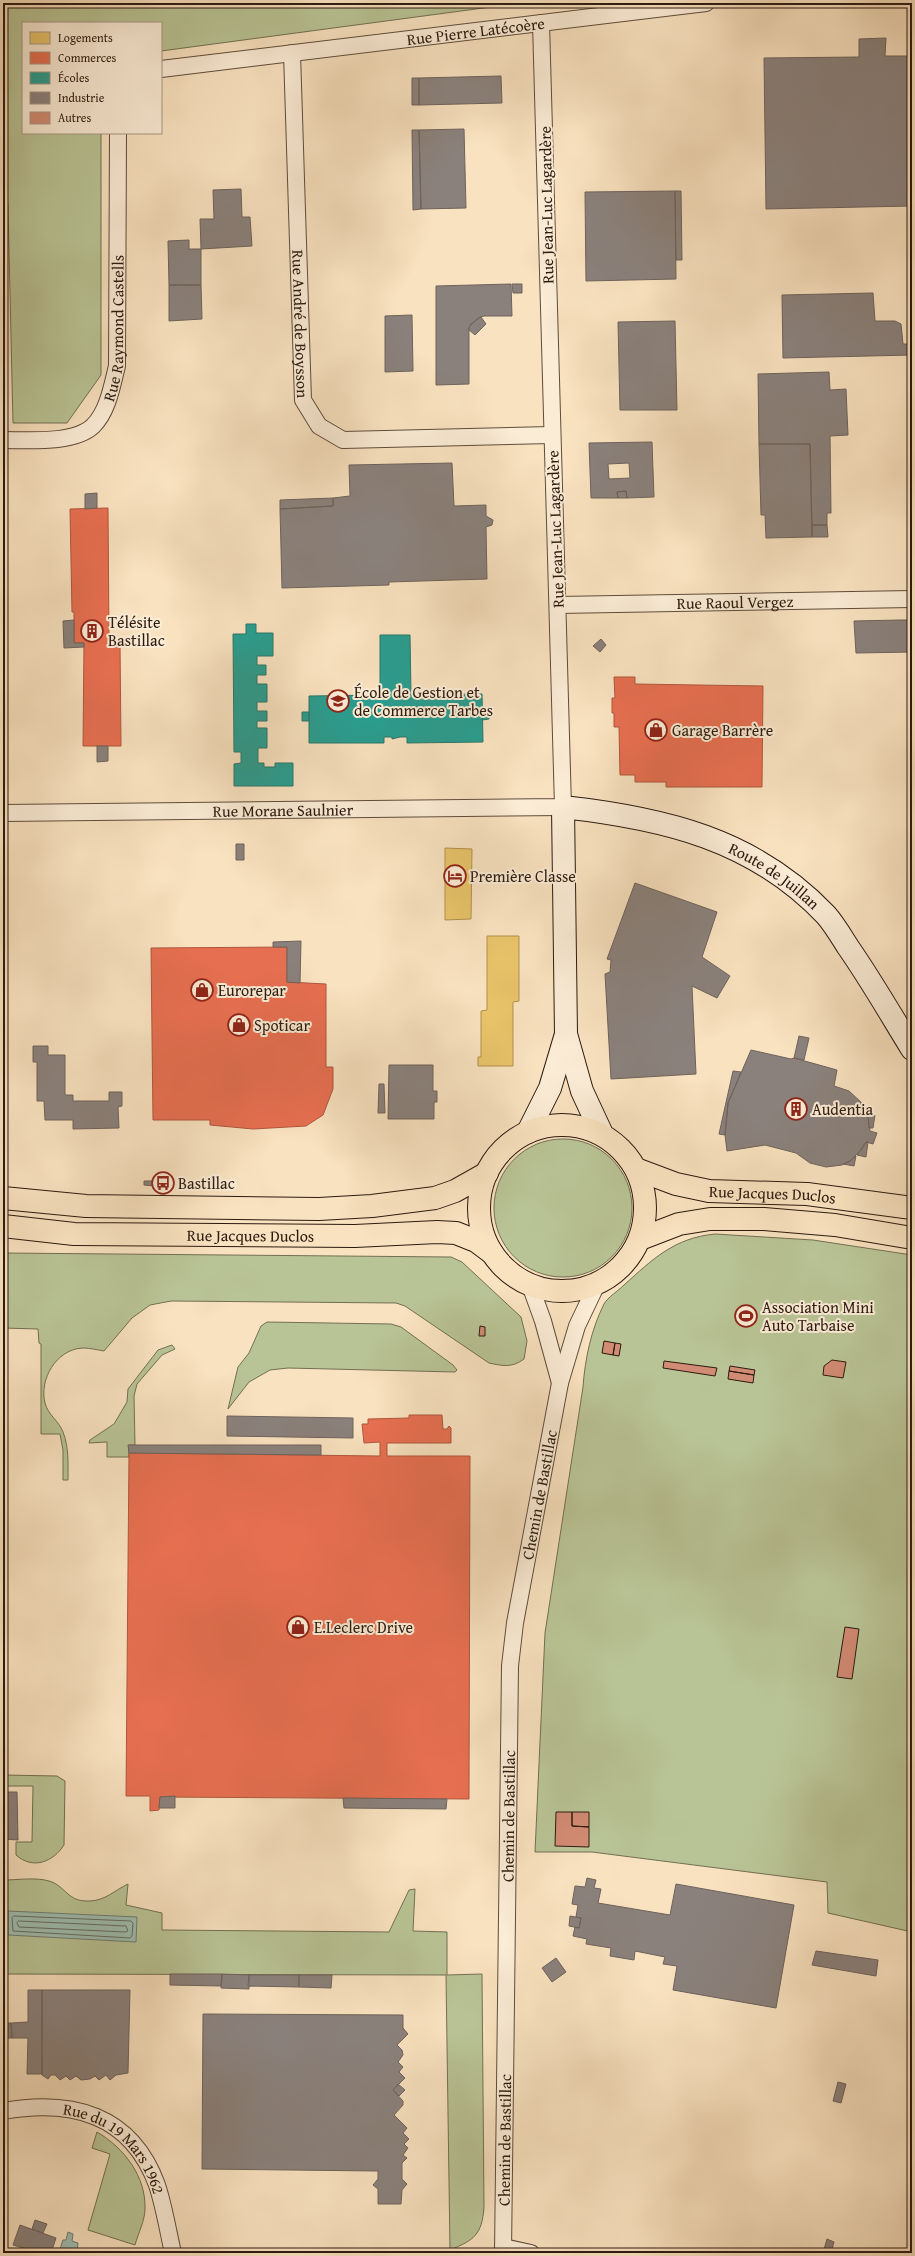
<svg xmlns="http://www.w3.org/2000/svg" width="915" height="2256" viewBox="0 0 915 2256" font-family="'Gentium Book Plus',serif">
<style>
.green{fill:#b9c496;stroke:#726f52}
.water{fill:#9ebeb2;stroke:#707c71}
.homes{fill:#e9c46a;stroke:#b0914f}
.shops{fill:#e76f51;stroke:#af563d}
.schools{fill:#2a9d8f;stroke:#2b7669}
.industry{fill:#8a817c;stroke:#6e625b;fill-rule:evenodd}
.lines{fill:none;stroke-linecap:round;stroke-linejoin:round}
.shore{stroke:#656c60;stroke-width:1}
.building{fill:#d28b74;stroke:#2c1a0f}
.street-casing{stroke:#5f4c3b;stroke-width:18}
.secondary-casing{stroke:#2c1a0f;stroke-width:24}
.primary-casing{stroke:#2c1a0f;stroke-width:24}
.street{stroke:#fbecd6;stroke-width:16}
.secondary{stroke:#fbecd6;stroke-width:22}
.primary{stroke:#f9e2c0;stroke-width:22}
.labels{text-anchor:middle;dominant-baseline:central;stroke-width:4;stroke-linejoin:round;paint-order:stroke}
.street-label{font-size:16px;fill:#2c1a0f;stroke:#fbecd6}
.poi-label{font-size:16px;fill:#2c1a0f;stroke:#fbecd6;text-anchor:start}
</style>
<rect width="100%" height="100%" fill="#f9e2c0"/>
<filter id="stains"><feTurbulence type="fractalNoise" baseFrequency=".005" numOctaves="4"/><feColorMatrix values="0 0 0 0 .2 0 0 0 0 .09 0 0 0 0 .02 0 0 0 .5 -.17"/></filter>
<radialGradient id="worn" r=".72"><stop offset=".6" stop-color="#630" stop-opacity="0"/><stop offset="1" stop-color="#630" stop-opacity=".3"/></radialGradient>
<path class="green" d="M3 3H521L161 51V23H23V133H101V375L67 423H13L8 206 3 159Z
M494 1208a69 69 0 1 1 138 0a69 69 0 1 1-138 0Z
M715 1234 813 1240 912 1255V1932L828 1913 827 1882 592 1852H535L545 1633 583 1387C585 1359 591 1330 604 1304 608 1297 618 1291 624 1285 653 1259 674 1238 715 1234Z
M3 1253 451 1257 462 1262 521 1317 527 1341 524 1359C512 1368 503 1366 489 1363L405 1306 396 1303 171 1301 150 1305 132 1318 104 1351C98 1350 90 1348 83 1348 56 1349 39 1380 45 1403 48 1415 59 1421 63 1432 69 1447 68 1464 68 1480H63V1450L60 1434H41V1344L39 1343 38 1329 3 1328Z
M267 1322 391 1324 401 1327 453 1365 457 1370 455 1372 288 1368 270 1370 249 1382 228 1409 238 1367 249 1353 261 1326Z
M172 1345 175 1349 162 1355 137 1384 134 1396 135 1445H129V1457H107V1442L89 1443 90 1440 114 1424 127 1402 128 1389 158 1350Z
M3 1775 57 1776 65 1781 64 1845C53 1862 33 1870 16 1855V1842H32L33 1786H3Z
M3 1880C17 1880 36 1877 49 1881 66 1886 67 1902 89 1901 105 1901 115 1890 128 1884L126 1905 162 1913V1930L389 1932 409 1890 415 1889 413 1931 447 1932V1975L482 1974 484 2207C482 2235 474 2240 450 2250L446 1975 3 1974Z
M97 2132C124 2148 146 2176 145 2209 145 2220 138 2234 135 2245L88 2230 110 2154 92 2148Z"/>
<path class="water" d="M8 1911 137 1917 136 1942 8 1935Z
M68 2232 73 2234 72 2241 78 2243 77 2253H55L56 2248 60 2249 63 2240H66Z"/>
<path class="homes" d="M445 848 472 849 471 919 445 920Z
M487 936H519V1001L513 1002V1066H478V1057H481V1011L487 1010Z"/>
<path class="shops" d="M108 508 109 642H120L121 746H83L84 643H74V612H72L70 509Z
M614 677H635V684L763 686 762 787H666V782H635V775H620L619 727H614V713H612V698H615Z
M287 947V982L326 984V1067H333V1089L323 1115 306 1126 253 1129 210 1125V1120H153L151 948Z
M409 1415H442L443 1429H447L449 1426 451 1428V1443H387V1456H470L469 1799 160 1797 159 1810 150 1811V1796H126L129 1453 380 1456V1442L364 1443 362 1424H368V1419L409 1418Z"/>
<path class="schools" d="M246 624H256V633H273V656H257V665H266V675H257V684H267V702H257V711H267V721H257V728H267V748H258V763H264V767H275V763H293V786H234V764L241 763V752H234L233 634H246Z
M380 635H410L411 695 482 694 483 742 407 743V737H400L392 739V737H384V743H309V696L380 695Z
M482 711H489V719L482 720Z
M302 712H309V721H302Z"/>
<path class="industry" d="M886 38 885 56H912V206L766 209 764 58 859 57V39Z
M501 76 502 103 419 105V78Z
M412 78H419V105H412Z
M464 129 466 208 421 209 419 130Z
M412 130H419L421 209 413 210Z
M241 189 242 217H250L252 246 201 249 200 219H214L213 190Z
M675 191H681L682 260H676Z
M675 191 676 279 586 281 585 192Z
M189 240V249H201V285H169L168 241Z
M511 284 512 316H484L478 318 469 327V384L436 385V286Z
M512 284H522V293H513Z
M169 285H201L202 319 169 321Z
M873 293 875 321H895L901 324 903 344H912V355L783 358 782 295Z
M412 315 413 371 385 372V316Z
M481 317 486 324 475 335 468 329 471 324Z
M675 321 677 410H620L618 322Z
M829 372 830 390 846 389 848 435 830 436 831 513H827V525H812L810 444H759L758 374Z
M652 442 654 497 627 498 626 491 617 492 618 498H591L589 443ZM629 463 630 478 609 479 608 464Z
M759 444H810L812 537 766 538 765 515H761Z
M452 463 454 506 486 505V516L493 520 492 525 486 527 487 579 389 582V585L282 588 280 509 333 506V498L350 496 349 465Z
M626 491 627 498H618L617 492Z
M97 493V508L85 509V494Z
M333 498V506L280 509V500Z
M812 525H827L828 537H812Z
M74 620V643H84V647L64 648 63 621Z
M900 620H912V652L856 653 854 621Z
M601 639 606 645 600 652 593 646Z
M97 746H108V761L97 762Z
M236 844H244V860H236Z
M635 883 717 912 702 957 730 976 717 998 692 986 696 1074 611 1079 605 974 610 972 611 960 607 959Z
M301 941 300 983 287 982V947H273V942Z
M799 1036 809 1038 804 1060 794 1058Z
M33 1046H48V1055H65V1095H73V1101H109V1092H122V1106L118 1107 119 1128 73 1129V1120H45L44 1101H37V1062H33Z
M751 1050 791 1059 794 1058 837 1070 834 1086 849 1091 863 1104 868 1116 870 1131 877 1133 873 1144 866 1142 862 1149 850 1161 842 1165 826 1167 810 1163 796 1153 765 1145 727 1151 725 1135 728 1103Z
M389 1065H433V1091H437V1102H434V1119H388Z
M733 1071 741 1072 728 1103 725 1135 719 1134Z
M379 1084H384L385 1113H378Z
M875 1115 873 1128H869L868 1116Z
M866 1142H868L866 1157 857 1155Z
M856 1156 854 1166 843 1164 850 1161Z
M144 1181H155V1186L144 1185Z
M227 1416 353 1418V1438L227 1436Z
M128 1445H321V1455L129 1453Z
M3 1792H17L18 1840 3 1839Z
M175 1796V1808H159L160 1797Z
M343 1798 447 1799 446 1809 344 1808Z
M587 1878 596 1880 594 1888 601 1889 598 1903 670 1915 676 1884 794 1905 776 2008 673 1990 677 1966 663 1964 665 1957 635 1951 634 1960 610 1956 611 1948 586 1944 587 1939 573 1936 575 1927 579 1928 581 1918 576 1917 578 1905 572 1904 575 1886 585 1887Z
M570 1916 581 1918 579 1928 569 1926Z
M816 1951 878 1960 876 1976 812 1965Z
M556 1958 566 1972 552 1982 542 1968Z
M170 1974H222L221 1986 170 1985Z
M222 1974 249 1975V1989L221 1988Z
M249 1975H299V1987L248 1986Z
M299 1975H332L331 1988 299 1987Z
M28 1990H42V2074H27L28 2038H12L11 2023 28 2022Z
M42 1990H130L128 2073 116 2075 110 2080 106 2075 99 2080 95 2076 90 2079 81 2080 76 2076 70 2080 66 2076 60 2080 55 2075H51L48 2079 42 2075Z
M203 2014 403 2015V2028L408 2034 397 2045 402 2050 403 2055 398 2062 403 2067 399 2072 405 2078 393 2090 403 2101V2105L394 2115 407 2128 403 2133 409 2139 404 2144 408 2148 403 2155 407 2158 402 2163V2179L407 2184 402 2190 401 2204H378V2189L373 2185 378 2179V2171L202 2169Z
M3 2023H11L12 2038H3Z
M838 2082 846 2084 841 2103 833 2101Z
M398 2084 405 2090 399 2096 393 2090Z
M35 2220 47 2224 43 2233 32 2229Z
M20 2225 56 2238 51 2253H26L27 2249 13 2245Z
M827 2239 834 2242 831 2253H823Z"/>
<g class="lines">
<path class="shore" d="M14 1916 131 1921 133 1923 132 1936 130 1938 13 1931 12 1918Z
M19 1921 126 1926 128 1931 125 1932 19 1927 17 1923Z"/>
</g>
<path class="building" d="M480 1326 485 1327V1336H479Z
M604 1341 615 1343 613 1355 602 1353Z
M615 1343 621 1344 619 1356 613 1355Z
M832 1360 846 1362 843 1378 823 1375 824 1366Z
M664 1361 717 1368 715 1376 663 1368Z
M730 1366 755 1370 754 1375 729 1371Z
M729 1371 754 1375 753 1383 728 1379Z
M845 1627 859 1629 852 1679 837 1677Z
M556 1812H572V1826L589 1827V1847L555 1846Z
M572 1812H589V1827L572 1826Z"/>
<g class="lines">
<g class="street-casing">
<g id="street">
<path id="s1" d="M292 53 303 400 319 426 343 440 551 435"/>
<path id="s2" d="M161 69 706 3"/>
<path id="s3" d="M3 440C28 440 74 444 93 426 108 411 112 386 117 366L118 133"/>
<path id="s4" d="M558 605 912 599"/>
<path id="s5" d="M3 813 563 807 541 23"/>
<path d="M530 1285 543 1321 560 1383"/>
<path id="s6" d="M3 2111C72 2099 131 2114 157 2185 164 2206 168 2231 173 2253"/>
<path d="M503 2247 531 2253"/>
<path id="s7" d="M503 2253 510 1666 515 1623 560 1383 577 1326 597 1284"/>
</g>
</g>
<g class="secondary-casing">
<g id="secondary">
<path d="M528 1132 550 1088 566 1034"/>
<path id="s8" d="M602 1134 582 1091 566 1034 563 807C663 818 754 839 826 915 834 924 841 936 848 947 871 980 891 1015 912 1049"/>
</g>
</g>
<g class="primary-casing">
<g id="primary">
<circle cx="562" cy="1208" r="83"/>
<path id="s9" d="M636 1169 676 1184 709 1191 807 1194 912 1208"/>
<path d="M3 1198 86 1206 319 1209 372 1206 435 1198 455 1191 487 1173"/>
<path id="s10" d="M3 1226 74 1234 355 1236 437 1232 456 1233 476 1241 492 1253"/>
<path d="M640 1239 679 1224 710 1219H764L835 1225 912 1238"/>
</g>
</g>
<use href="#street" class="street"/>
<use href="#secondary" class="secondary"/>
<use href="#primary" class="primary"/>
</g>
<defs>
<g id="building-ring" transform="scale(1.15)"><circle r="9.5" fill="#fbecd6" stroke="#8f2418" stroke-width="1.5"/><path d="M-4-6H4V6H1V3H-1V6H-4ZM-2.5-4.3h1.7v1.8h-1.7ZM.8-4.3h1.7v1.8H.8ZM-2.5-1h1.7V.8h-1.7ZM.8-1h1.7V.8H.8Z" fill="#8f2418"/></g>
<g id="university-ring" transform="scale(1.15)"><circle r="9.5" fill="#fbecd6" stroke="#8f2418" stroke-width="1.5"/><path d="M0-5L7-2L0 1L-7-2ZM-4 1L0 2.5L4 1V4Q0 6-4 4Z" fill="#8f2418"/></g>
<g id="shop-ring" transform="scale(1.15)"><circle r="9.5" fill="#fbecd6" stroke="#8f2418" stroke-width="1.5"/><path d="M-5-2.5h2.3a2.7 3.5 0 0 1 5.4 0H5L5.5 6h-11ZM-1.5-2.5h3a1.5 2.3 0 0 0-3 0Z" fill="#8f2418"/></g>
<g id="hotel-ring" transform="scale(1.15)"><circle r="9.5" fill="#fbecd6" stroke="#8f2418" stroke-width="1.5"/><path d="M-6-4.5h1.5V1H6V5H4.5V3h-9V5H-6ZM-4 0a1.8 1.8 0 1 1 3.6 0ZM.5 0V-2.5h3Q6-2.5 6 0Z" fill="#8f2418"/></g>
<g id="bus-ring" transform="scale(1.15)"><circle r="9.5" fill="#fbecd6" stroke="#8f2418" stroke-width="1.5"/><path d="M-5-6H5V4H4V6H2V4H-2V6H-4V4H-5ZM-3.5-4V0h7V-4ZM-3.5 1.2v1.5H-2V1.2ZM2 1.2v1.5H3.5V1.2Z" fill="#8f2418"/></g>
<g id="stadium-ring" transform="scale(1.15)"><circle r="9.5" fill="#fbecd6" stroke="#8f2418" stroke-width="1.5"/><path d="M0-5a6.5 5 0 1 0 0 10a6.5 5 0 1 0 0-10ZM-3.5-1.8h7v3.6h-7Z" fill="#8f2418"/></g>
</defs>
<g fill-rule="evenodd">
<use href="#building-ring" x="92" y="631"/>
<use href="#university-ring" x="338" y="701"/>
<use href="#shop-ring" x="656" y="730"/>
<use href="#hotel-ring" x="455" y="876"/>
<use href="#shop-ring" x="202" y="990"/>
<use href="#shop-ring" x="239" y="1025"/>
<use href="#building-ring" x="796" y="1109"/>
<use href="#bus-ring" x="163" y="1183"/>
<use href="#stadium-ring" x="746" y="1316"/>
<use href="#shop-ring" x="298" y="1627"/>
</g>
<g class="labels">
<g class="street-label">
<text stroke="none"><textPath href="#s2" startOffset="317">Rue Pierre Latécoère</textPath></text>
<text transform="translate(546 205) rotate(-91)">Rue Jean-Luc Lagardère</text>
<text stroke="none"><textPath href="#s1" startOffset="271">Rue André de Boysson</textPath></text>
<text stroke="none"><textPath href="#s3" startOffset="196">Rue Raymond Castells</textPath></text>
<text transform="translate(555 529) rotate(-92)">Rue Jean-Luc Lagardère</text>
<text stroke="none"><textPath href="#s4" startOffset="177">Rue Raoul Vergez</textPath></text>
<text stroke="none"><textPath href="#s5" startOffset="280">Rue Morane Saulnier</textPath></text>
<text stroke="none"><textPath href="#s8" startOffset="559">Route de Juillan</textPath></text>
<text stroke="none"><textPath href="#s9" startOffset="140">Rue Jacques Duclos</textPath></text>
<text stroke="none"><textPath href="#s10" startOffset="248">Rue Jacques Duclos</textPath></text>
<text stroke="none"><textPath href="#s7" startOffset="761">Chemin de Bastillac</textPath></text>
<text stroke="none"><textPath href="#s7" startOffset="437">Chemin de Bastillac</textPath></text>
<text stroke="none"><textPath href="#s7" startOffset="113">Chemin de Bastillac</textPath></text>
<text stroke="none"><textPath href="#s6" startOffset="129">Rue du 19 Mars 1962</textPath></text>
</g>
<g class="poi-label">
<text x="108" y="622">Télésite<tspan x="108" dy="18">Bastillac</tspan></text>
<text x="354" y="692">École de Gestion et<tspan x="354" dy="18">de Commerce Tarbes</tspan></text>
<text x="672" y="730">Garage Barrère</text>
<text x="470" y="876">Première Classe</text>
<text x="218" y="990">Eurorepar</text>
<text x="254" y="1025">Spoticar</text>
<text x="812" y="1109">Audentia</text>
<text x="178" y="1183">Bastillac</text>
<text x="762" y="1307">Association Mini<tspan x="762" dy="18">Auto Tarbaise</tspan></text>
<text x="314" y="1627">E.Leclerc Drive</text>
</g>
</g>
<rect width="915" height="2256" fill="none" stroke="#f9e2c0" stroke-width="16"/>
<rect x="4" y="4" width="907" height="2248" fill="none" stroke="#2c1a0f" stroke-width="2"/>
<rect x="8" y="8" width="899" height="2240" fill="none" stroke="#2c1a0f"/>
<rect x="22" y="22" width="140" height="112" fill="#fbecd6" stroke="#a89886"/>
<rect x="30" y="32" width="20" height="12" fill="#e9c46a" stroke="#a89886"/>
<text x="58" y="42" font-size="12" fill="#2c1a0f">Logements</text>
<rect x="30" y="52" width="20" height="12" fill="#e76f51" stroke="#a89886"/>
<text x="58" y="62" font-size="12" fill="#2c1a0f">Commerces</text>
<rect x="30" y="72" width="20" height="12" fill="#2a9d8f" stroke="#a89886"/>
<text x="58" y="82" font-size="12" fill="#2c1a0f">Écoles</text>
<rect x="30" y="92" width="20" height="12" fill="#8a817c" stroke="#a89886"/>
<text x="58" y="102" font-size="12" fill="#2c1a0f">Industrie</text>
<rect x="30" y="112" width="20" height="12" fill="#d28b74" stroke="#a89886"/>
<text x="58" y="122" font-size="12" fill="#2c1a0f">Autres</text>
<rect width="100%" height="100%" filter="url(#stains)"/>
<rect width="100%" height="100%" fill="url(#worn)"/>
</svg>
